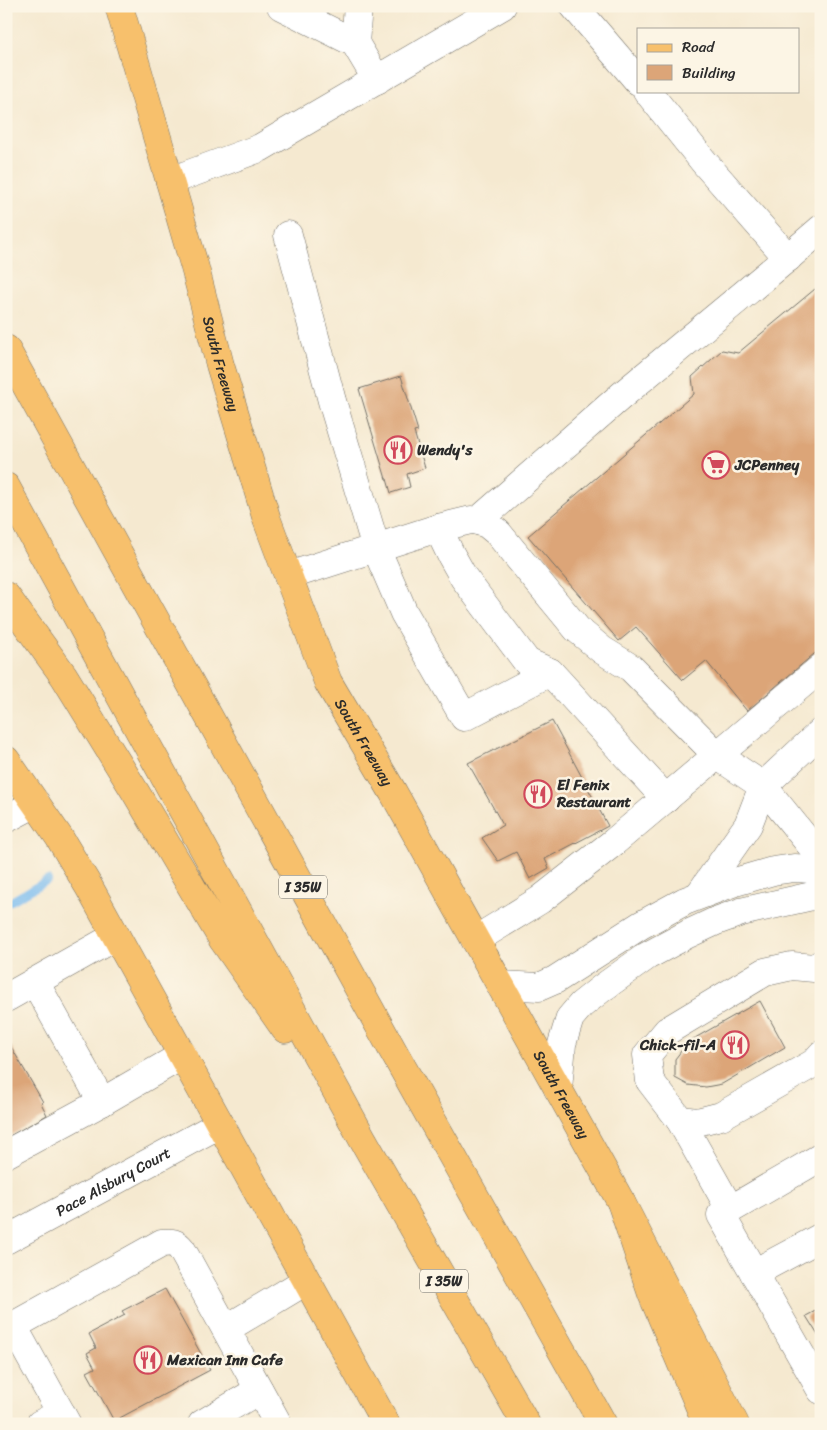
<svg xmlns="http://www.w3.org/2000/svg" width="827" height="1430" viewBox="0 0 827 1430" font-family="Sriracha,sans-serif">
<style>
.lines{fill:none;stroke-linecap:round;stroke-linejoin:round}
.stream{stroke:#7abcf0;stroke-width:8}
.building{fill:#dca578}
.minor-casing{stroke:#726e65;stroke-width:29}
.major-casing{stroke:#726e65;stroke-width:29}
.highway-casing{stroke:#726e65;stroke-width:29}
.minor{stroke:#fff;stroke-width:28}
.major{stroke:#f7c06c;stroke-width:28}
.highway{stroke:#f7c06c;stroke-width:28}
.labels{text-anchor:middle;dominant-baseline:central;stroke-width:5;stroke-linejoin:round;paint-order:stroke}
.shield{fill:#fcf5e5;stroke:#6a6863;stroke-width:1}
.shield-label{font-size:14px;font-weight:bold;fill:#2b2b2b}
.street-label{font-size:15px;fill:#2b2b2b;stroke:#fcf5e5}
.poi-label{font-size:15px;font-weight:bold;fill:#2b2b2b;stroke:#fcf5e5;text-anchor:start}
</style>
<rect width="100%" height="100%" fill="#fcf5e5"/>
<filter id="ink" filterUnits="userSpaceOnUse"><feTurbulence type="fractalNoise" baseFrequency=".02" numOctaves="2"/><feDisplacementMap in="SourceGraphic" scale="10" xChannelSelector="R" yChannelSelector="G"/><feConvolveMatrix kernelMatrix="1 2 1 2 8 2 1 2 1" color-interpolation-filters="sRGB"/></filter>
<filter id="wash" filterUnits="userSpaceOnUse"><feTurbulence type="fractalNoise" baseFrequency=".0096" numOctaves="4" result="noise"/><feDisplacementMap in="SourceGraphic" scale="20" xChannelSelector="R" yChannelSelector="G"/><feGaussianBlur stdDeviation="1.12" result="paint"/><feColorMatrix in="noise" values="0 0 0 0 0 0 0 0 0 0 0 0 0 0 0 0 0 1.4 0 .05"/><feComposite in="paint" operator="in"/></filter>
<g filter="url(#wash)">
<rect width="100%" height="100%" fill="#f5e9d0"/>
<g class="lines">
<path class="stream" d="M6 904 48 880"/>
</g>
<g id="blocks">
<path class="building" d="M815 289 819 290 821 289V648L747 711 706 661 683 680 636 627 619 641 528 536 694 394 692 377 722 350 738 353Z
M401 376 418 431 414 432 425 468 407 474 410 487 391 493 387 479H386L359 389Z
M552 721 608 826 545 859 549 868 530 879 516 852 498 861 482 838 503 825 468 763Z
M760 1001 785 1047 722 1084 706 1087 688 1085 675 1078V1059L688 1042Z
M6 1038 43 1102 41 1103 47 1115 6 1138Z
M165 1289 210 1370 114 1421 87 1372 95 1368 87 1353 96 1348 89 1334 125 1315 122 1311Z
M821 1308V1340L806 1316Z"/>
</g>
</g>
<g filter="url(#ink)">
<use href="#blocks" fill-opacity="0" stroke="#726e65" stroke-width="1"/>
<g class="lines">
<g class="minor-casing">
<g id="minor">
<path d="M281 6 355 43 377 80"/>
<path d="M574 6 638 81"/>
<path d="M355 43 358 6"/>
<path d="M647 91 704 162 788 258"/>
<path d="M170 181 260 148 502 6"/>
<path d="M288 235 332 401 376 548 404 613 464 717 550 672"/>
<path d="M478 521 621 396 785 260 821 229"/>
<path d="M438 528 451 555 464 578 527 662 550 672 666 799"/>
<path d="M288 576 438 528 471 520 478 521 487 524 498 533 577 629 602 650 631 668 718 756 763 786 748 825 699 895"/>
<path d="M821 732 763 786 813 848 821 863"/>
<path d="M6 819 36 803"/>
<path d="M475 940 540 900 614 842 821 668"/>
<path d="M821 964 814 968 792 966 765 972 667 1031 647 1055 650 1081 680 1120 697 1122 721 1116 814 1063 821 1055"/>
<path d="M35 982 102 1102"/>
<path d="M500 985 539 987 555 980 641 925 685 901 735 882 773 871 794 868 811 869 821 874"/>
<path d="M6 998 116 936"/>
<path d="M558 1089 562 1044 570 1018 581 1005 601 989 647 956 688 934 716 921 741 912 812 896 821 888"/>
<path d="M680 1120 730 1209"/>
<path d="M6 1154 102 1102 183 1055"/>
<path d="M821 1157 721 1215 821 1390"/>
<path id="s1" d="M6 1240 220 1124"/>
<path d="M754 1273 821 1237"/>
<path d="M226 1329 306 1281"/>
<path d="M40 1424 61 1413"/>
<path d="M67 1424 13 1326 162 1243C172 1242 176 1242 182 1250L278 1424"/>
<path d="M202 1424 259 1390"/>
</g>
</g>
<g class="major-casing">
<g id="major">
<path id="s2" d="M119 6 195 268 220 365 267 520 328 682 393 792 621 1202 735 1424"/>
<path d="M6 760 59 837 89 887 386 1424"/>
</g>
</g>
<g class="highway-casing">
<path id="highway" d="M6 349 392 1049 603 1424
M6 487 362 1138 526 1424
M6 596 64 676 136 793 223 940 285 1029
M621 1202 652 1294 707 1424"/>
</g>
<use href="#minor" class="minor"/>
<use href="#major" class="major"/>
<use href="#highway" class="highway"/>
</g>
</g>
<defs>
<g id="restaurant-ring" transform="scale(1.4375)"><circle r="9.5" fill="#fcf5e5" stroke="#d1495b" stroke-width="1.5"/><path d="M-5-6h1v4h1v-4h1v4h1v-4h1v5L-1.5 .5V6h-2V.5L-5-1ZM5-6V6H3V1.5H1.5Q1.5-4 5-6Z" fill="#d1495b"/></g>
<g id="supermarket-ring" transform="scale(1.4375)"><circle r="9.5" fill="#fcf5e5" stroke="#d1495b" stroke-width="1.5"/><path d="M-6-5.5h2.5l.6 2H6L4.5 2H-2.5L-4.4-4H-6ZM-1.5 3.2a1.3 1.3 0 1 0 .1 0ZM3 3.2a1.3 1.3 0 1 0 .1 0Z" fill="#d1495b"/></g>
</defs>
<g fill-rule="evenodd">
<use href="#restaurant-ring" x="398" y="450"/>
<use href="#supermarket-ring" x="716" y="465"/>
<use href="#restaurant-ring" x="538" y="794"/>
<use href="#restaurant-ring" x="735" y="1045"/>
<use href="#restaurant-ring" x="148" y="1360"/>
</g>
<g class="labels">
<g class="shield">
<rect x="279" y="875.5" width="48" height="23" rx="4"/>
<rect x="420" y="1269.5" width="48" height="23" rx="4"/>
</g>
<g class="shield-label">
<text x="303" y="887">I 35W</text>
<text x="444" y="1281">I 35W</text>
</g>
<g class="street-label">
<text stroke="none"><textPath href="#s2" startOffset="372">South Freeway</textPath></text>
<text stroke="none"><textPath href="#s2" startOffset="778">South Freeway</textPath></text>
<text stroke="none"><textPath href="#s2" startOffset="1182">South Freeway</textPath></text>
<text stroke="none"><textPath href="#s1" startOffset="122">Pace Alsbury Court</textPath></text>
</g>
<g class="poi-label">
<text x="417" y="450">Wendy's</text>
<text x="735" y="465">JCPenney</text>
<text x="557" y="785">El Fenix<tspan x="557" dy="17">Restaurant</tspan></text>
<text x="716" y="1045" text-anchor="end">Chick-fil-A</text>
<text x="167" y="1360">Mexican Inn Cafe</text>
</g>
</g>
<rect width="827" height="1430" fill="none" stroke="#fcf5e5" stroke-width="25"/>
<rect x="637" y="28" width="162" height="65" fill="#fcf5e5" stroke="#a8a49b"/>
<rect x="647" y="44" width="25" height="8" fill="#f7c06c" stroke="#a8a49b"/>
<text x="682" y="52" font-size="15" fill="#2b2b2b">Road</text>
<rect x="647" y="65" width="25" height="15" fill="#dca578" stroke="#a8a49b"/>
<text x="682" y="78" font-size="15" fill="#2b2b2b">Building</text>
</svg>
